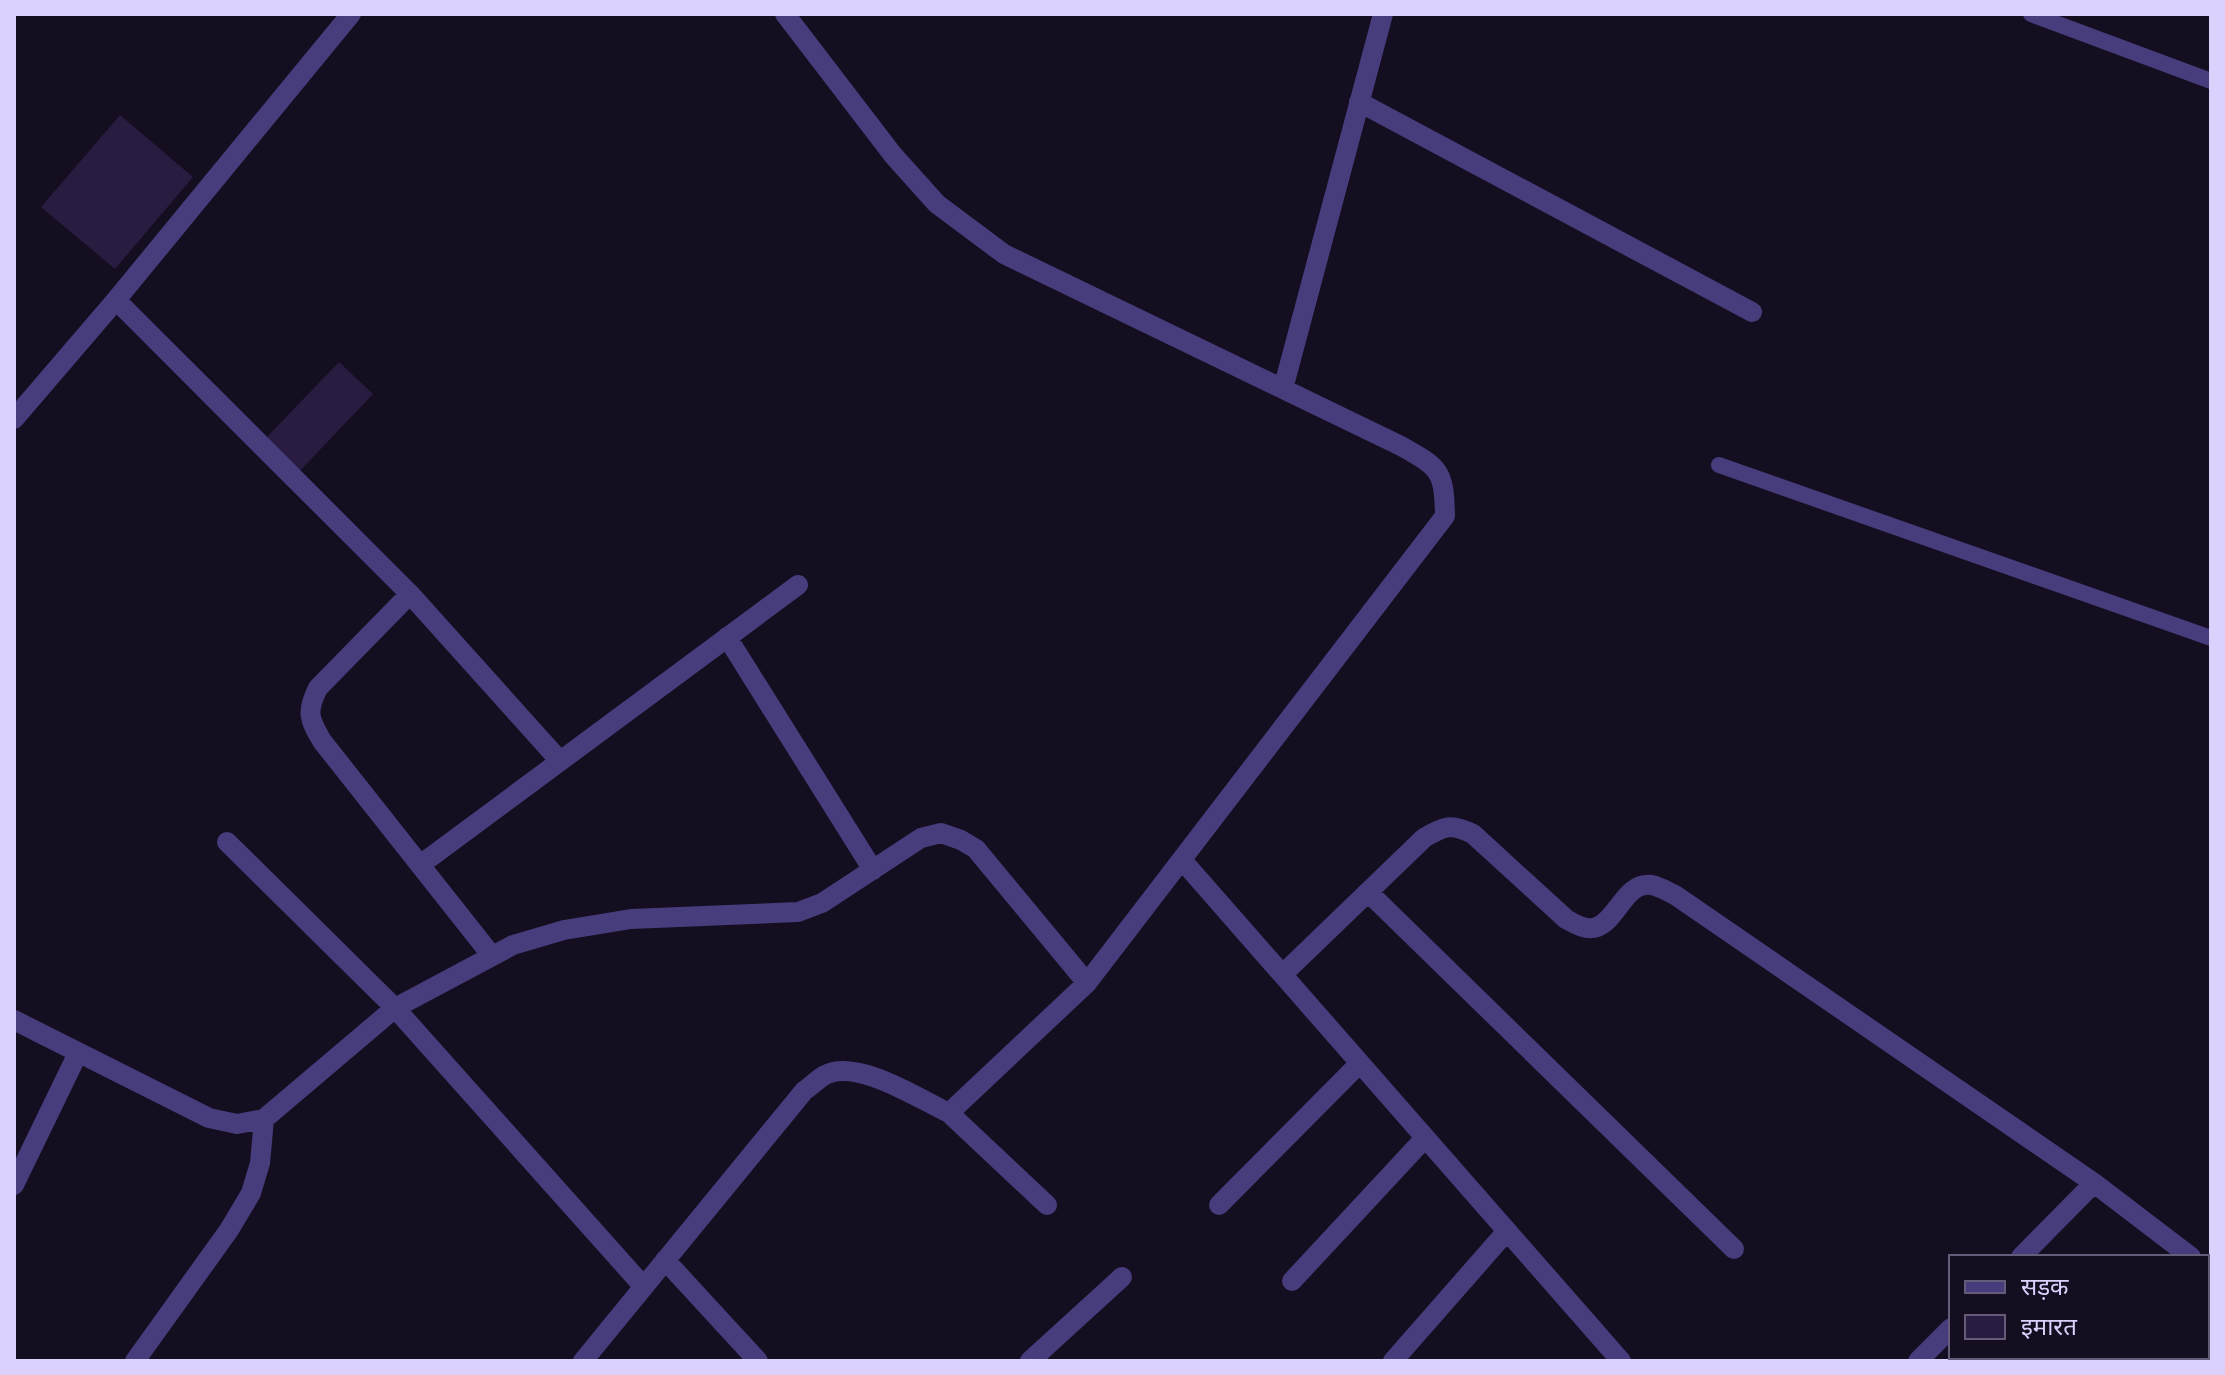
<svg xmlns="http://www.w3.org/2000/svg" width="2225" height="1375" viewBox="0 0 2225 1375" font-family="'Nunito Sans','Noto Sans Devanagari',sans-serif">
<style>
.building{fill:#281c40}
.lines{fill:none;stroke-linecap:round;stroke-linejoin:round}
.lane{stroke:#473c7c;stroke-width:16}
.street{stroke:#473c7c;stroke-width:20}
</style>
<rect width="100%" height="100%" fill="#140e20"/>
<path class="building" d="M120 115 193 177 115 269 41 207Z
M339 362 373 394 296 475 262 442Z"/>
<g class="lines">
<path class="lane" d="M2031 14 2211 81
M1719 465 2211 638"/>
<path class="street" d="M1359 102 1752 312
M116 300 410 594 318 688C306 712 309 719 322 741L492 956
M1283 389 1383 14
M14 419 116 300 351 14
M410 594 560 761
M727 637 873 870
M227 842 395 1008 644 1287
M1182 860 1621 1361
M420 865 798 585
M1368 892 1734 1249
M1283 974 1424 838C1444 826 1451 823 1473 834L1566 919C1575 924 1586 931 1597 927 1618 919 1625 882 1651 885 1659 886 1668 892 1675 895L2094 1183 2191 1257
M14 1020 209 1118 237 1124 264 1119 395 1008 513 945 564 930 631 919 798 912 822 903 921 838 941 833 961 840 976 849 1087 983 1445 516C1444 470 1440 468 1401 446L1004 254 937 204 893 155 785 14
M949 1113 1047 1205
M14 1185 78 1053
M1219 1205 1360 1063
M2021 1257 2094 1183
M665 1260 758 1361
M2207 1269 2211 1272
M1292 1281 1425 1138
M135 1361 229 1230 251 1193 260 1163 264 1119
M583 1361 804 1091C811 1086 818 1079 825 1075 857 1058 919 1099 949 1113L1087 983
M1030 1361 1122 1277
M1393 1361 1507 1231
M1918 1361 1951 1328"/>
</g>
<rect width="2225" height="1375" fill="none" stroke="#dbd1fc" stroke-width="32"/>
<rect x="1949" y="1255" width="260" height="104" fill="#140e20" stroke="#645c78" stroke-width="2"/>
<rect x="1965" y="1281" width="40" height="12" fill="#473c7c" stroke="#645c78" stroke-width="2"/>
<text x="2021" y="1295" font-size="24" fill="#dbd1fc">सड़क</text>
<rect x="1965" y="1315" width="40" height="24" fill="#281c40" stroke="#645c78" stroke-width="2"/>
<text x="2021" y="1335" font-size="24" fill="#dbd1fc">इमारत</text>
</svg>
